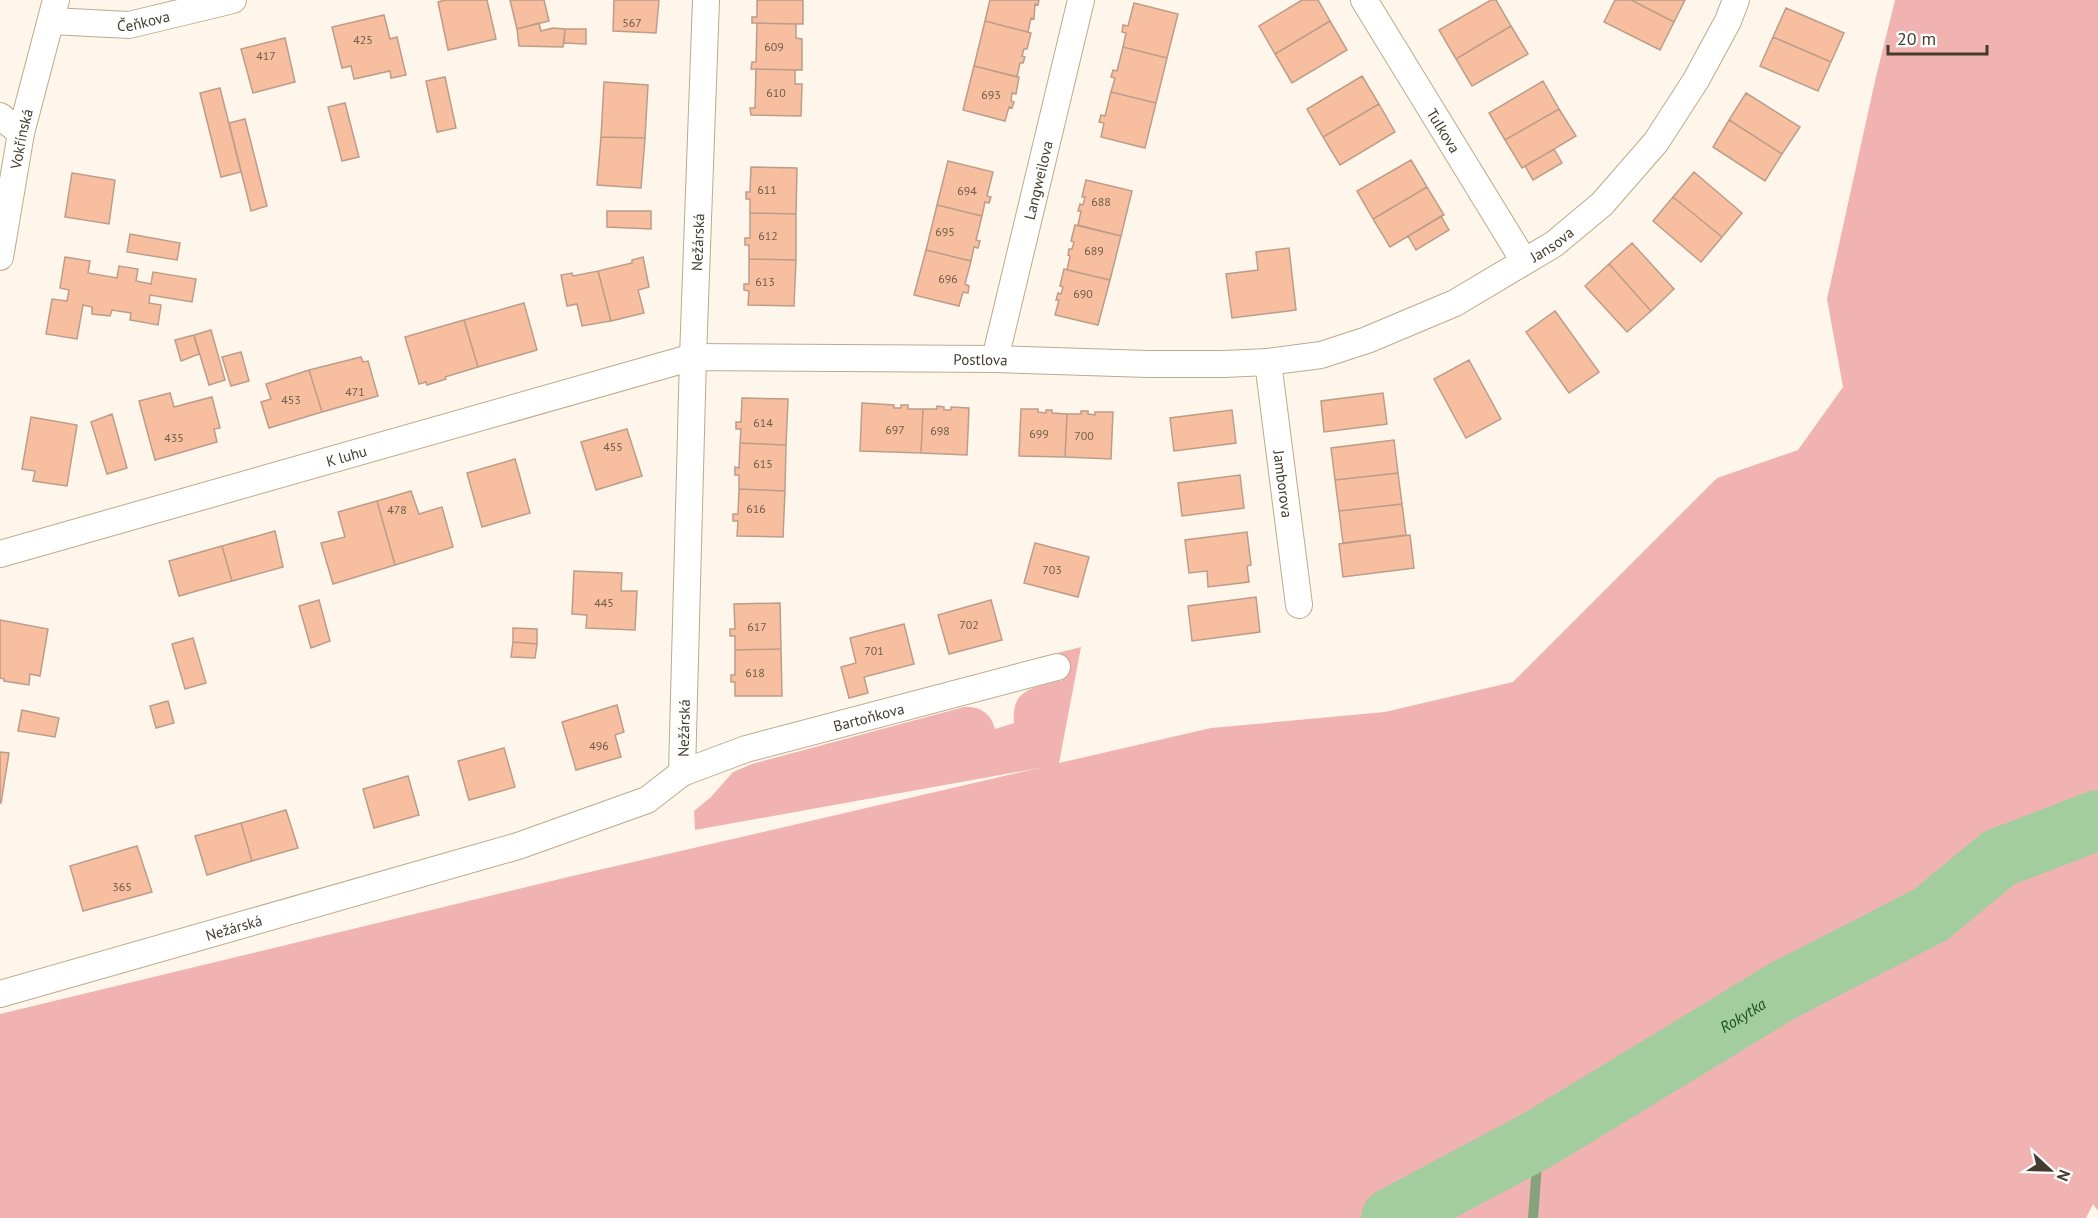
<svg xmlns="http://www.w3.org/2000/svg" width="2098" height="1218" viewBox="0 0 2098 1218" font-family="'PT Sans',sans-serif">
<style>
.green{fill:#f1b3b1}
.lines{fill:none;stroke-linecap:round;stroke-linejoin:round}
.stream{stroke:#86a27d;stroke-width:10}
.river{stroke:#a3cd9f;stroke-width:60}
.building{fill:#f7bf9f;stroke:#bd9c8a;stroke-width:1.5}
.minor-casing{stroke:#bcaa8b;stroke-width:28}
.minor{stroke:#fff;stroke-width:26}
.labels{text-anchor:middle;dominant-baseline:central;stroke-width:6;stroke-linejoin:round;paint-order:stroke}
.number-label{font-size:12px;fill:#705d4b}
.street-label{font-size:15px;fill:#433c2f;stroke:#fff}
.water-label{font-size:16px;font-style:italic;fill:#1d551a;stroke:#fff}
</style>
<rect width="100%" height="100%" fill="#fef6ea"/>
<path class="green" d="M1895 0H2098V1211L2093 1204 2086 1218H0V1014L564 878 1039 768 695 830 694 811 711 797 733 772 752 764 964 707C980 706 991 713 995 729L1014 723C1010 688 1036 687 1063 680L1057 653 1081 647 1059 763 1211 728 1385 712 1513 682 1717 478 1798 450 1843 387 1827 299 1875 81Z"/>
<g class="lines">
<path class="stream" d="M1533 1218 1539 1139"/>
<path class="river" id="s1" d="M1391 1218 1539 1139 1784 990 1930 915 1999 858 2098 820"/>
</g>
<path class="building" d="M445 0H487L496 39 448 50 438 2Z
M510 0H544L549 21 517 29Z
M614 0H659L656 33 613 31Z
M757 0H803V24L752 23V17H757Z
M990 0H1039L1038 5 1035 4 1034 19 1031 18 1028 32 985 21Z
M1302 0H1318L1330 21 1275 54 1259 26Z
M1491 0H1496L1511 26 1456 59 1439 30Z
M1615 0H1631L1674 22 1660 50 1604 22Z
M1631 0H1685L1674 22Z
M1134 3 1178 14 1167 58 1123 47 1126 33 1122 32 1123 25 1128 26Z
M1786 8 1844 33 1831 62 1773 37Z
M384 15 390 39 397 37 406 75 391 78 390 71 354 79 351 66 342 68 332 27Z
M985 21 1031 33 1027 49H1024L1022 56 1025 57 1023 63H1020L1017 77 974 66Z
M1330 21 1347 50 1292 83 1275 54Z
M539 23 541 31 553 28 565 29 563 47 519 46 517 29Z
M757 23 796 24V38L802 39V70L751 69 752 62H756Z
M1511 26 1528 54 1472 86 1456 59Z
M565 29H586V44L564 43Z
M1773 37 1831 62 1818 91 1760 66Z
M285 38 295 82 253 93 241 49Z
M1123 47 1167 58 1156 103 1111 92 1115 78 1111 77 1113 70 1117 71Z
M974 66 1019 77 1016 94 1012 93 1011 101 1014 102 1012 108 1009 107 1005 121 963 110Z
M756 69 795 70V84H802L801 116 751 115 750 108H755Z
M1362 76 1379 104 1323 137 1307 109Z
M445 77 456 128 437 132 426 81Z
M1543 81 1559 109 1505 140 1489 113Z
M604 82 648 85 645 138 601 137Z
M220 88 241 172 221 177 200 93Z
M1111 92 1156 103 1145 148 1101 137 1104 123 1099 122 1101 115 1105 116Z
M1746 93 1800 127 1782 154 1729 120Z
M345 103 359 157 342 161 328 107Z
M1379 104 1395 132 1340 165 1323 137Z
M1559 109 1576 136 1522 168 1505 140Z
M245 119 267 206 251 211 229 123Z
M1729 120 1782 154 1765 181 1713 147Z
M601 137 645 138 641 188 597 185Z
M1554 149 1562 163 1533 180 1525 166Z
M1411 160 1427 187 1373 219 1357 191Z
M948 161 993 172 987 196 991 197 989 203 985 202 982 216 937 205Z
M751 167 797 168 796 214 750 213V199H746V192H750Z
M1694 172 1742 213 1722 237 1673 197Z
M72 173 115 180 109 224 65 217Z
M1086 180 1132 191 1121 236 1078 225 1081 211H1078L1080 204 1083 205 1085 197H1082Z
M1427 187 1444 215 1390 247 1373 219Z
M1673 197 1722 237 1701 262 1653 221Z
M937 205 982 216 976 240 980 241 978 248 974 247 971 261 926 250Z
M607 211H651V229L607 227Z
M750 213 796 214V260L749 259V245H745V238H750Z
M1441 216 1449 230 1416 250 1408 236Z
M1075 225 1121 236 1110 280 1067 270 1070 256 1068 255 1069 249H1072L1074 242 1071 241Z
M130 234 180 243 177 260 127 252Z
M1632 243 1674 289 1651 311 1609 264Z
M1289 248 1296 310 1232 318 1226 274 1258 270 1256 252Z
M926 250 971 261 965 284 969 286 968 293 963 292 959 306 914 295Z
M65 257 90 261 88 273 117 278 119 266 138 269 136 281 151 284 153 272 196 279 192 302 150 295 149 303 161 305 158 325 130 320 131 313 112 310 110 316 92 314V307L83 305 77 339 46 334 52 299 67 301 69 290 60 288Z
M643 257 649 287 638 290 644 313 611 321 598 271 632 263V260Z
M749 259 796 260 794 306 748 305 749 291 744 290V284H749Z
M1609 264 1651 311 1627 332 1585 286Z
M1064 269 1110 280 1098 325 1055 315 1059 300H1056L1058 293 1061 294 1063 287 1060 286Z
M598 271 611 321 582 326 577 304 567 306 561 275 572 273 573 276Z
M524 303 537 350 478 367 464 320Z
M1555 311 1599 372 1569 393 1526 332Z
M464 320 478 367 445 377 446 379 427 385 426 382 419 384 405 337Z
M211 330 225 380 209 385 194 335Z
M194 335 199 354 181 361 175 340Z
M241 352 249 381 231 386 222 357Z
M361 357 363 362 368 361 378 396 322 412 309 370Z
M1469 360 1501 419 1466 438 1434 379Z
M309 370 322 412 269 428 261 402 271 399 266 384Z
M170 393 174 407 212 397 220 428 214 429 217 442 155 460 139 401Z
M1383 393 1387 424 1324 432 1321 401Z
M742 398 788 399 786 445 740 443 741 429H736V422H741Z
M862 403 894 405V408H901V405H908V409H923L921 453 860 451Z
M937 406 944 407V410H951V407L969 408 967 455 921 453 923 409H937Z
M1021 409H1038V412L1046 413V410H1052V413L1067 414 1065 457 1019 456Z
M1232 410 1236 443 1174 451 1170 418Z
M1081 411H1088V414L1095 415V412H1113L1111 459 1065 457 1067 414H1081Z
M112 414 127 468 107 474 91 422Z
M31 417 77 425 67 486 33 481 35 471 22 469Z
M627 429 642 476 596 490 581 442Z
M1394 440 1398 473 1335 480 1331 448Z
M740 443 786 445 785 491 739 489V475H735V467L739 468Z
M515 459 530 513 482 527 467 473Z
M1398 473 1402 504 1339 511 1335 480Z
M1240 475 1244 508 1182 516 1178 483Z
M739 489 785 491 783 537 737 536 738 521H733V514H738Z
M411 491 419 514 442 507 453 547 395 565 377 501Z
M377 501 395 565 333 584 321 543 345 537 338 512Z
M1402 504 1406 535 1343 543 1339 511Z
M275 531 283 567 232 581 222 546Z
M1247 532 1251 565 1247 566 1249 582 1208 587 1207 571 1189 573 1185 540Z
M1410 535 1414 568 1343 577 1339 544Z
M1035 543 1089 557 1078 597 1024 583Z
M222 546 232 581 179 596 169 561Z
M574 571 622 573 621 591H637L635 630 586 628 587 615 572 614Z
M1256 597 1260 632 1192 641 1188 606Z
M319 600 330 641 311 648 299 606Z
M991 600 1002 640 949 654 938 615Z
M780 603 781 649 735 650V636H730V629H735L734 604Z
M0 620 48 629 40 676 30 674 29 685 4 681V679L0 678Z
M904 624 914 664 864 677 868 693 849 698 841 667 856 663 850 638Z
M513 628 537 629V644L513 642Z
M193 638 206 683 185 689 172 644Z
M513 642 537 644 535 658 511 657Z
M781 649 782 696H735V682H731V675H735V650Z
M168 701 174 723 156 728 150 706Z
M617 705 624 732 615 735 621 757 576 770 562 722Z
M22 710 59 718 55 737 18 731Z
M504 748 515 787 469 800 458 761Z
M0 752 9 753 1 803H0Z
M408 776 419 815 374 828 363 789Z
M286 810 298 848 252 861 241 823Z
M241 823 252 861 207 875 195 836Z
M137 846 152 892 83 911 70 866Z"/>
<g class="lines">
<g class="minor-casing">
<g id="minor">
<path id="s2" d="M1364 0 1524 261"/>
<path id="s3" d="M51 21 129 25 233 0"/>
<path d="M0 116 21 133"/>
<path id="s4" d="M0 257 21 133 56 0"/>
<path id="s5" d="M995 359 1081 0"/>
<path id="s6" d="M1268 362 1299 605"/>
<path id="s7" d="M0 554 693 357 995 359 1148 364H1223L1268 362 1321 355 1367 340 1455 303 1554 244 1602 204 1656 142 1696 80 1728 21 1736 0"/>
<path id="s8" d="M682 773 693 357 706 0"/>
<path id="s9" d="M0 994 518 846 647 800 682 773 746 749 1057 667"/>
</g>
</g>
<use href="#minor" class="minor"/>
</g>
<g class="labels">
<g class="number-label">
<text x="632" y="22">567</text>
<text x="363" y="39">425</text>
<text x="774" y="46">609</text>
<text x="266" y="55">417</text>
<text x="776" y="92">610</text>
<text x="991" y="94">693</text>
<text x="767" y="189">611</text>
<text x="967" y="190">694</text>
<text x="1101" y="201">688</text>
<text x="945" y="231">695</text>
<text x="768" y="235">612</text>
<text x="1094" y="250">689</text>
<text x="948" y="278">696</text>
<text x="765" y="281">613</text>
<text x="1083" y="293">690</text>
<text x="355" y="391">471</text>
<text x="291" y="399">453</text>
<text x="763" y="422">614</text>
<text x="895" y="429">697</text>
<text x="940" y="430">698</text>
<text x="1039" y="433">699</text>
<text x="1084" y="435">700</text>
<text x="174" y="437">435</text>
<text x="613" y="446">455</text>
<text x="763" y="463">615</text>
<text x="756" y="508">616</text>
<text x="397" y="509">478</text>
<text x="1052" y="569">703</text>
<text x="604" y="602">445</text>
<text x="969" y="624">702</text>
<text x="757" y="626">617</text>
<text x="874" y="650">701</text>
<text x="755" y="672">618</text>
<text x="599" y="745">496</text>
<text x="122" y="886">365</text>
</g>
<g class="street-label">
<text stroke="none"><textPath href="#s3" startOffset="93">Čeňkova</textPath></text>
<text stroke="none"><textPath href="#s2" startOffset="153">Tulkova</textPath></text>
<text stroke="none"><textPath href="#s4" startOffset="120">Vokřínská</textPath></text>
<text stroke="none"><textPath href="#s5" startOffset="184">Langweilova</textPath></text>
<text stroke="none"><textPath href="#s8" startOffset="531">Nežárská</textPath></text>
<text stroke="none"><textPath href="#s7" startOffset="1606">Jansova</textPath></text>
<text stroke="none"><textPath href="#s7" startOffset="1008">Postlova</textPath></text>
<text stroke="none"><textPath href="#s7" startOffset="360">K luhu</textPath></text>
<text stroke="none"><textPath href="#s6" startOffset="123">Jamborova</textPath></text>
<text stroke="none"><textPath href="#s9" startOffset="915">Bartoňkova</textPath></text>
<text stroke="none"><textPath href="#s8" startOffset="45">Nežárská</textPath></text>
<text stroke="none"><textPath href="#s9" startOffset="243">Nežárská</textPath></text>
</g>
<g class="water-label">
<text stroke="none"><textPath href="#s1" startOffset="406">Rokytka</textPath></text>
</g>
</g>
<g transform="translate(2050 1170) rotate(112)" stroke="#ffffff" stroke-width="4.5" paint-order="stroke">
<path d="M0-4.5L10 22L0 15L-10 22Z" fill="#433c2f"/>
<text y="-9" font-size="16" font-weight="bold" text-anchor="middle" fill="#433c2f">N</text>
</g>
<path d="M1888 45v9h99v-9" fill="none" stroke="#433c2f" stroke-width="3"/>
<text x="1897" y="45" font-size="18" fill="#433c2f" stroke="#ffffff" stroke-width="4.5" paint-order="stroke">20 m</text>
</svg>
